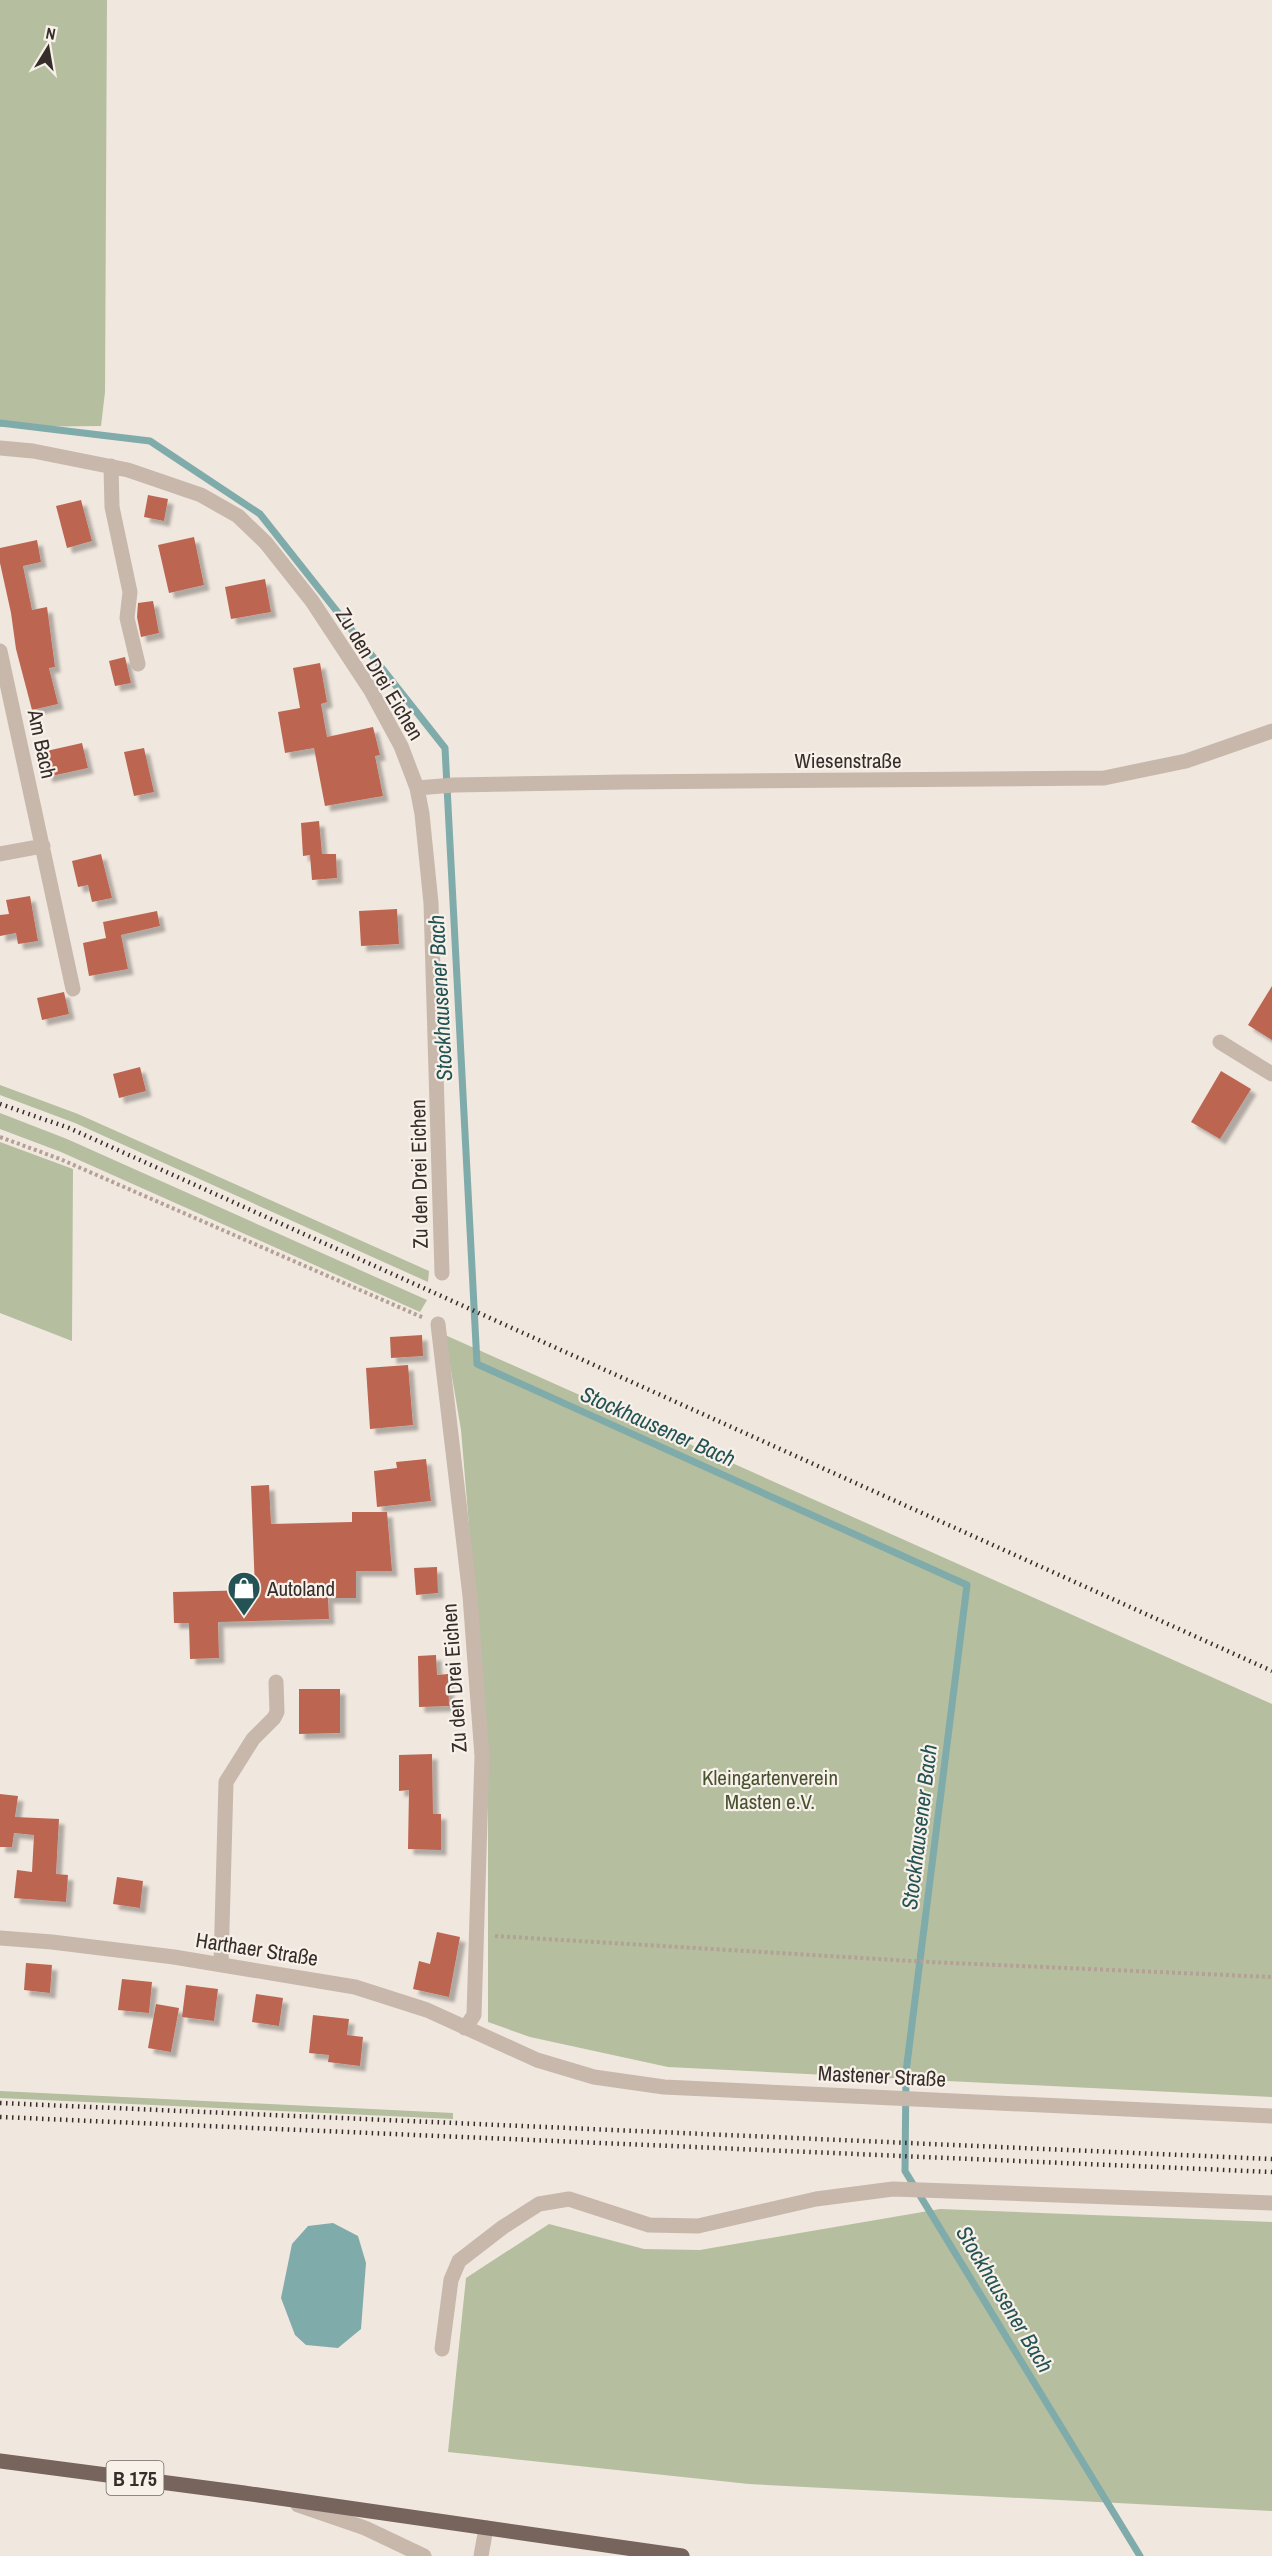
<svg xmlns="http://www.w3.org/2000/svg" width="1272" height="2556" viewBox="0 0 1272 2556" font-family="'Archivo Narrow',sans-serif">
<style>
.green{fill:#b5be9f}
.water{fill:#80abab}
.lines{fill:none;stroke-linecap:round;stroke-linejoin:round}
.stream{stroke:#80abab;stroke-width:7}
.building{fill:#bc6651;filter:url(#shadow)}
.path{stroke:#b3a195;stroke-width:4;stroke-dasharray:3 3;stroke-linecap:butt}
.minor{stroke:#c8b7ab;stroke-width:15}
.major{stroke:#77645c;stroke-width:15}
.rail{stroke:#362d2a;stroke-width:4.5;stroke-dasharray:1.5 4.5;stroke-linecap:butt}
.labels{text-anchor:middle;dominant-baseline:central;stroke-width:4.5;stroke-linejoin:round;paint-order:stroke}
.shield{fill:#f8f1ea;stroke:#706864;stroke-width:1.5}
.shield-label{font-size:20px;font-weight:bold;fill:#362d2a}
.street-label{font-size:21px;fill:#362d2a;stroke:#f8f1ea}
.poi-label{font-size:21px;fill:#362d2a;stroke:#f8f1ea;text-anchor:start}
.park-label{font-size:21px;fill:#47522f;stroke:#f8f1ea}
.water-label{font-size:22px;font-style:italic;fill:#235354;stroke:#f8f1ea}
</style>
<defs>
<filter id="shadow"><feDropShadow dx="5.5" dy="5.5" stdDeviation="1.5" flood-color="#0004"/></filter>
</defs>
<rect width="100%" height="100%" fill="#f0e7de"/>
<path class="green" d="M0 0H107L105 392 101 426 0 427Z
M0 1085 78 1114 429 1271 428 1282 75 1123 0 1095Z
M0 1113 67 1139 427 1300 420 1312 61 1152 0 1129Z
M0 1142 73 1169 72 1341 0 1313Z
M445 1335 1272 1704V2097L668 2067 530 2037 488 2022V1752L461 1430Z
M0 2091 453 2113V2119L0 2098Z
M940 2209 1272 2222V2511L749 2484 448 2452 466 2278 549 2224 644 2249 700 2250Z"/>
<path class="water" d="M333 2223 358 2236 366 2263 361 2329 338 2348 306 2345 295 2335 281 2298 292 2244 308 2226Z"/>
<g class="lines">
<path class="stream" d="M0 423 150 441 260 514 445 748 477 1364 967 1585 906 2072 905 2171 1140 2556"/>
</g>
<path class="building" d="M148 495 168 499 164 521 144 517Z
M81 500 92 541 67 548 56 506Z
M194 537 204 585 169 593 158 545Z
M37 540 41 562 23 566 32 610 47 607 55 667 49 668 58 704 32 710 16 649 11 613 0 563V548Z
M265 579 271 612 231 619 225 587Z
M153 601 159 633 141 637 137 617 138 603Z
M125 657 131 683 115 686 109 661Z
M320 663 327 702 321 704 327 737 373 727 380 755 375 756 383 796 325 806 314 748 285 753 278 712 300 708 293 668Z
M82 743 88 768 47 777 42 752Z
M144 748 154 792 134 796 124 752Z
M319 821 322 854H336L337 878 312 880 310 855 303 856 301 823Z
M101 854 112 898 92 902 88 885 78 887 72 861Z
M30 896 38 941 18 944 16 933 0 936V915L9 914 6 900Z
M397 909 399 944 361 946 359 911Z
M157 911 160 926 121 935 128 969 89 976 83 943 106 938 103 922Z
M1272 986V1040L1248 1025Z
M64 992 69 1014 42 1020 37 998Z
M140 1067 146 1091 119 1098 113 1074Z
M1221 1071 1251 1089 1220 1139 1191 1122Z
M422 1335 423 1356 391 1358 390 1337Z
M408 1365 413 1425 370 1429 366 1368Z
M426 1459 431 1501 377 1507 374 1471 397 1468 396 1462Z
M269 1485 271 1524 352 1522V1512H387L392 1571H356V1598H328L329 1619 218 1622 219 1658 190 1659 189 1623H174L173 1592 255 1590 251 1486Z
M437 1567 438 1593 416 1595 414 1568Z
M436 1655 437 1675 448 1674 449 1706 419 1707 418 1656Z
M299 1689H340V1733L299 1734Z
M432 1754 433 1814H441V1850L408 1849 409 1790 399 1791V1755Z
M0 1794 18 1796 15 1817 59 1819 56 1874 68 1875 66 1902 14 1898 17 1870 32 1872 34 1835 14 1833 12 1847H0Z
M117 1877 143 1881 140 1908 113 1904Z
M437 1932 460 1937 449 1997 413 1989 419 1961 430 1964Z
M26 1963 52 1965 50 1993 24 1990Z
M122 1979 152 1982 149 2013 118 2010Z
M186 1985 218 1989 214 2021 182 2017Z
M256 1994 283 1998 279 2026 252 2022Z
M156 2004 179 2008 171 2052 148 2048Z
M313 2015 349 2019 347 2035 363 2037 360 2066 328 2062 329 2055 309 2053Z"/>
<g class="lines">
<path class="path" d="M0 1137 60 1159 424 1318
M495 1936 929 1962 1272 1977"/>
<path class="minor" d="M0 448 33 451 128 470 201 495 238 516 266 543 312 601 370 689 401 746 417 788 422 814 431 903 442 1273
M111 466 112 507 130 592 127 618 138 664
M0 651 73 989
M417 788 454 785 625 782 1104 778 1186 761 1272 731
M0 854 43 846
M1220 1042 1272 1074
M438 1324 470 1596 482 1756 474 2015 465 2028
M0 1938 52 1942 174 1957 355 1987 427 2010 537 2060 594 2077 664 2087 1272 2116
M221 1964 226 1782 253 1739 274 1718 277 1712 276 1682
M442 2349 451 2280 459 2261 503 2227 539 2204 569 2199 649 2225 698 2226 816 2199 893 2189 1272 2203
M298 2505 365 2528 424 2556
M481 2556 486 2528"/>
<path class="major" d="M0 2461 244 2493 682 2556"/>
<path class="rail" d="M0 1104 69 1128 1272 1671
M0 2103 1272 2159
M0 2117 1272 2172"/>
</g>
<defs>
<g id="shop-pin" transform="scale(1.725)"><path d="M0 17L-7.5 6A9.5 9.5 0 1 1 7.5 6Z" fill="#235354" stroke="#f8f1ea"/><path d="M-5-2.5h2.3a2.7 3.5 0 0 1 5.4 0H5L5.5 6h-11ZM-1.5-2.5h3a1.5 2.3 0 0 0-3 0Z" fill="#fff"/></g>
</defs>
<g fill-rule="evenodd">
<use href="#shop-pin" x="244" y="1588"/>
</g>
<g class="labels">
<rect class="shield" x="106.5" y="2461" width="57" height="34" rx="4.5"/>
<g class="shield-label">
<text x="135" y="2478">B 175</text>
</g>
<g class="street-label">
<text transform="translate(380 674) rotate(59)">Zu den Drei Eichen</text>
<text transform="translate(42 744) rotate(78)">Am Bach</text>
<text x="848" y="760">Wiesenstraße</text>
<text transform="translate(419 1174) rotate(-91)">Zu den Drei Eichen</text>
<text transform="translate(454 1678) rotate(-94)">Zu den Drei Eichen</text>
<text transform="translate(257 1949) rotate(9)">Harthaer Straße</text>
<text transform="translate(882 2076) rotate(3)">Mastener Straße</text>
</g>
<g class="poi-label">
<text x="267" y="1588">Autoland</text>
</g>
<g class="park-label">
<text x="770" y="1777">Kleingartenverein<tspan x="770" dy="24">Masten e.V.</tspan></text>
</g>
<g class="water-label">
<text transform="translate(440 998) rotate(-93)">Stockhausener Bach</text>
<text transform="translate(658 1426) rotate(24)">Stockhausener Bach</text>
<text transform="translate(919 1827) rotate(-83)">Stockhausener Bach</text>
<text transform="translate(1005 2299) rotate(59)">Stockhausener Bach</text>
</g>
</g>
<g transform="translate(48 48) rotate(11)" stroke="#f8f1ea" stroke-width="4.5" paint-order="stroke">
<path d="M0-4.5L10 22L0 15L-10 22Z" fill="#362d2a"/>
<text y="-9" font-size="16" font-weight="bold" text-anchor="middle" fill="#362d2a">N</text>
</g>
</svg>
